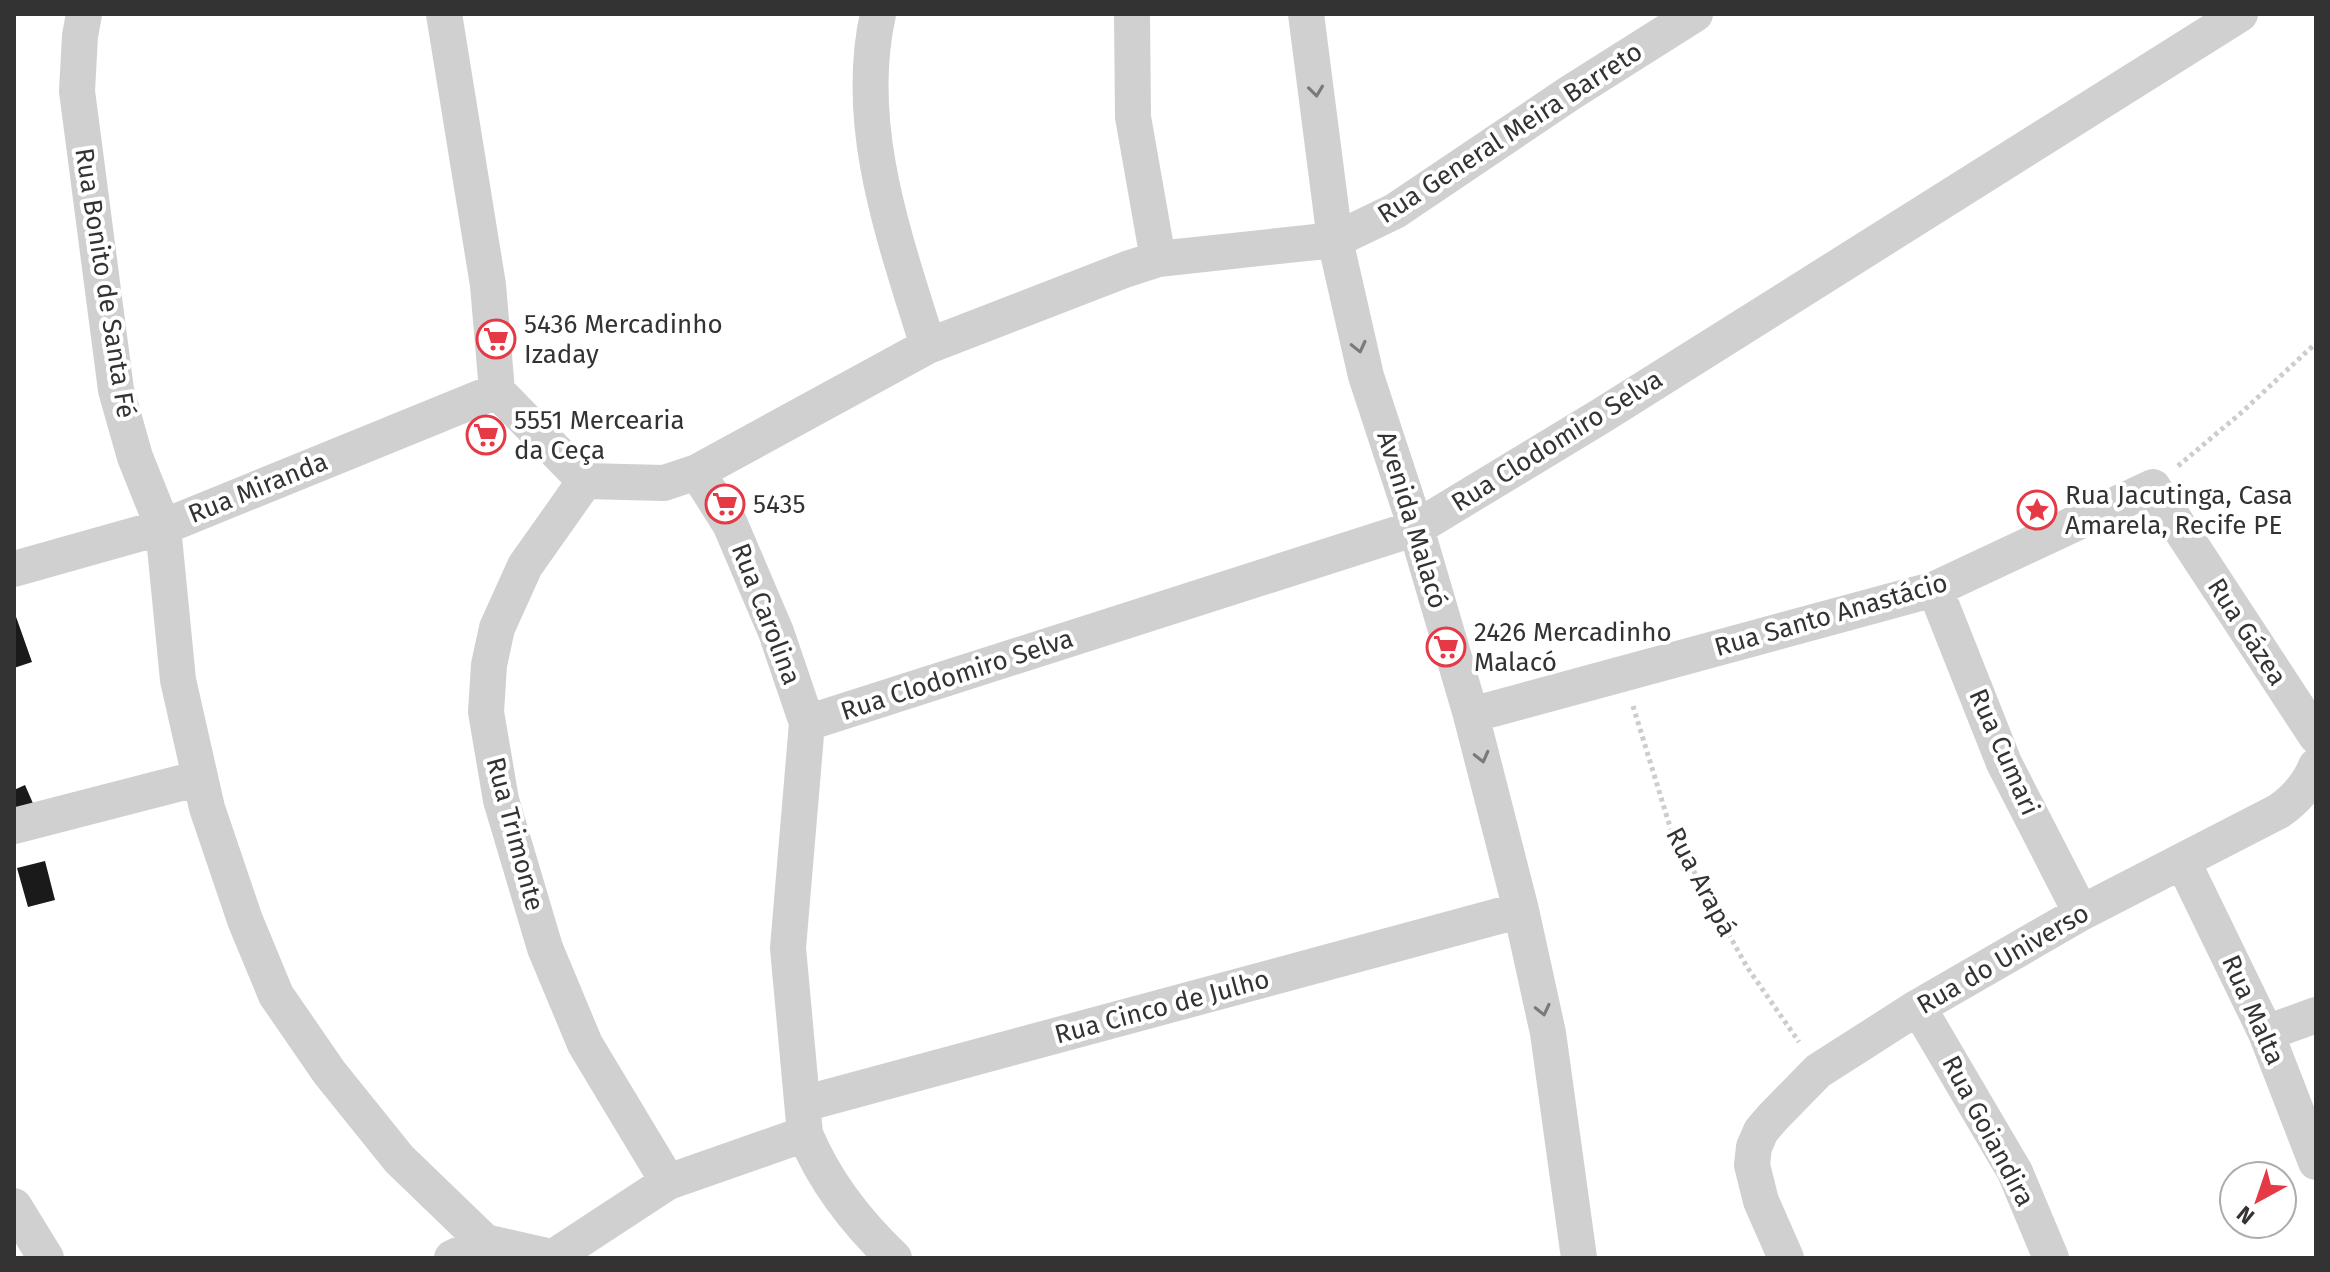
<svg xmlns="http://www.w3.org/2000/svg" width="2330" height="1272" viewBox="0 0 2330 1272" font-family="'Fira Sans',sans-serif">
<style>
.building{fill:#1a1a1a}
.lines{fill:none;stroke-linecap:round;stroke-linejoin:round}
.path{stroke:#cdcdcd;stroke-width:5;stroke-dasharray:4 4;stroke-linecap:butt}
.minor{stroke:#d0d0d0;stroke-width:36}
.oneway{stroke:#7a7a7a}
.labels{text-anchor:middle;dominant-baseline:central;stroke-width:8;stroke-linejoin:round;paint-order:stroke}
.street-label{font-size:26px;fill:#333;stroke:#fff}
.poi-label{font-size:26px;fill:#333;stroke:#fff;text-anchor:start}
</style>
<rect width="100%" height="100%" fill="#fff"/>
<path class="building" d="M14 611 32 662 14 668Z
M25 785 35 808 14 817V790Z
M45 861 55 900 28 907 17 868Z"/>
<g class="lines">
<path class="path" d="M2178 466 2241 413 2316 343
M1633 706 1671 830 1747 967 1799 1042"/>
<path class="minor" d="M84 14 80 36 77 91 116 390 135 457 163 527 178 680 207 808 245 920 276 995 329 1072 399 1159 485 1242 556 1258
M444 14 488 285 497 391 585 481 664 483 697 472 730 524 776 632 807 723 788 948 805 1134C825 1182 857 1223 894 1258
M878 14C853 127 895 239 928 346
M1132 14 1133 117 1158 259
M1306 14 1335 240 1366 376 1416 528 1471 715 1521 910 1548 1033 1579 1258
M697 472 928 346 1127 269 1158 259 1335 240 1395 211 1570 93 1695 14
M585 481 525 566 497 628 489 665 486 712 501 800 545 948 585 1044 668 1182
M14 569 163 527 497 391
M1935 589 2004 763 2081 913
M1471 715 1935 589 2153 487 2316 736
M807 723 1416 528 1601 416 2240 14
M14 826 200 778
M2183 862 2266 1033 2316 1162
M1918 1007 2015 1172 2051 1258
M2266 1033 2316 1015
M803 1104 1521 910
M14 1206 46 1258
M555 1256 668 1182 805 1134
M452 1258 485 1242
M1786 1258 1761 1201 1752 1165 1754 1147 1761 1131 1773 1117 1818 1071 1918 1007 2081 913 2279 811C2296 799 2308 786 2316 766"/>
</g>
<defs><path id="oneway-chevron" d="M-2-3.5L2.5 0L-2 3.5" fill="none" stroke-width="1.6" stroke-linecap="round" stroke-linejoin="round" transform="scale(2)"/></defs>
<g class="oneway">
<use href="#oneway-chevron" transform="translate(1316 91) rotate(83)"/>
<use href="#oneway-chevron" transform="translate(1359 347) rotate(77)"/>
<use href="#oneway-chevron" transform="translate(1482 757) rotate(76)"/>
<use href="#oneway-chevron" transform="translate(1543 1010) rotate(77)"/>
</g>
<defs>
<g id="supermarket-ring" transform="scale(2)"><circle r="9.5" fill="#fff" stroke="#e63946" stroke-width="1.5"/><path d="M-6-5.5h2.5l.6 2H6L4.5 2H-2.5L-4.4-4H-6ZM-1.5 3.2a1.3 1.3 0 1 0 .1 0ZM3 3.2a1.3 1.3 0 1 0 .1 0Z" fill="#e63946"/></g>
<g id="sight-ring" transform="scale(2)"><circle r="9.5" fill="#fff" stroke="#e63946" stroke-width="1.5"/><path d="M0-6L1.8-2.2L6-1.7L2.9 1.2L3.7 5.4L0 3.3L-3.7 5.4L-2.9 1.2L-6-1.7L-1.8-2.2Z" fill="#e63946"/></g>
</defs>
<g fill-rule="evenodd">
<use href="#supermarket-ring" x="496" y="339"/>
<use href="#supermarket-ring" x="486" y="435"/>
<use href="#supermarket-ring" x="725" y="504"/>
<use href="#sight-ring" x="2037" y="510"/>
<use href="#supermarket-ring" x="1446" y="647"/>
</g>
<g class="labels">
<g class="street-label">
<text transform="translate(1510 133) rotate(-33)">Rua General Meira Barreto</text>
<text transform="translate(105 283) rotate(81)">Rua Bonito de Santa Fé</text>
<text transform="translate(1557 441) rotate(-32)">Rua Clodomiro Selva</text>
<text transform="translate(258 488) rotate(-22)">Rua Miranda</text>
<text transform="translate(1412 520) rotate(73)">Avenida Malacó</text>
<text transform="translate(766 614) rotate(69)">Rua Carolina</text>
<text transform="translate(1831 615) rotate(-16)">Rua Santo Anastácio</text>
<text transform="translate(2247 632) rotate(57)">Rua Gázea</text>
<text transform="translate(957 675) rotate(-18)">Rua Clodomiro Selva</text>
<text transform="translate(2004 752) rotate(66)">Rua Cumari</text>
<text transform="translate(515 834) rotate(75)">Rua Trimonte</text>
<text transform="translate(1701 882) rotate(62)">Rua Arapá</text>
<text transform="translate(2003 959) rotate(-30)">Rua do Universo</text>
<text transform="translate(1162 1007) rotate(-15)">Rua Cinco de Julho</text>
<text transform="translate(2253 1010) rotate(66)">Rua Malta</text>
<text transform="translate(1988 1131) rotate(62)">Rua Goiandira</text>
</g>
<g class="poi-label">
<text x="524" y="324">5436 Mercadinho<tspan x="524" dy="30">Izaday</tspan></text>
<text x="514" y="420">5551 Mercearia<tspan x="514" dy="30">da Ceça</tspan></text>
<text x="2065" y="495">Rua Jacutinga, Casa<tspan x="2065" dy="30">Amarela, Recife PE</tspan></text>
<text x="753" y="504">5435</text>
<text x="1474" y="632">2426 Mercadinho<tspan x="1474" dy="30">Malacó</tspan></text>
</g>
</g>
<rect width="2330" height="1272" fill="none" stroke="#333333" stroke-width="32"/>
<g transform="translate(2258 1200) rotate(220)"><circle r="38" fill="#ffffff" stroke="#adadad" stroke-width="2"/>
<path d="M0-6L14 30L0 20L-14 30Z" fill="#e63946"/>
<text y="-12" font-size="22" font-weight="bold" text-anchor="middle" fill="#333333">N</text>
</g>
</svg>
